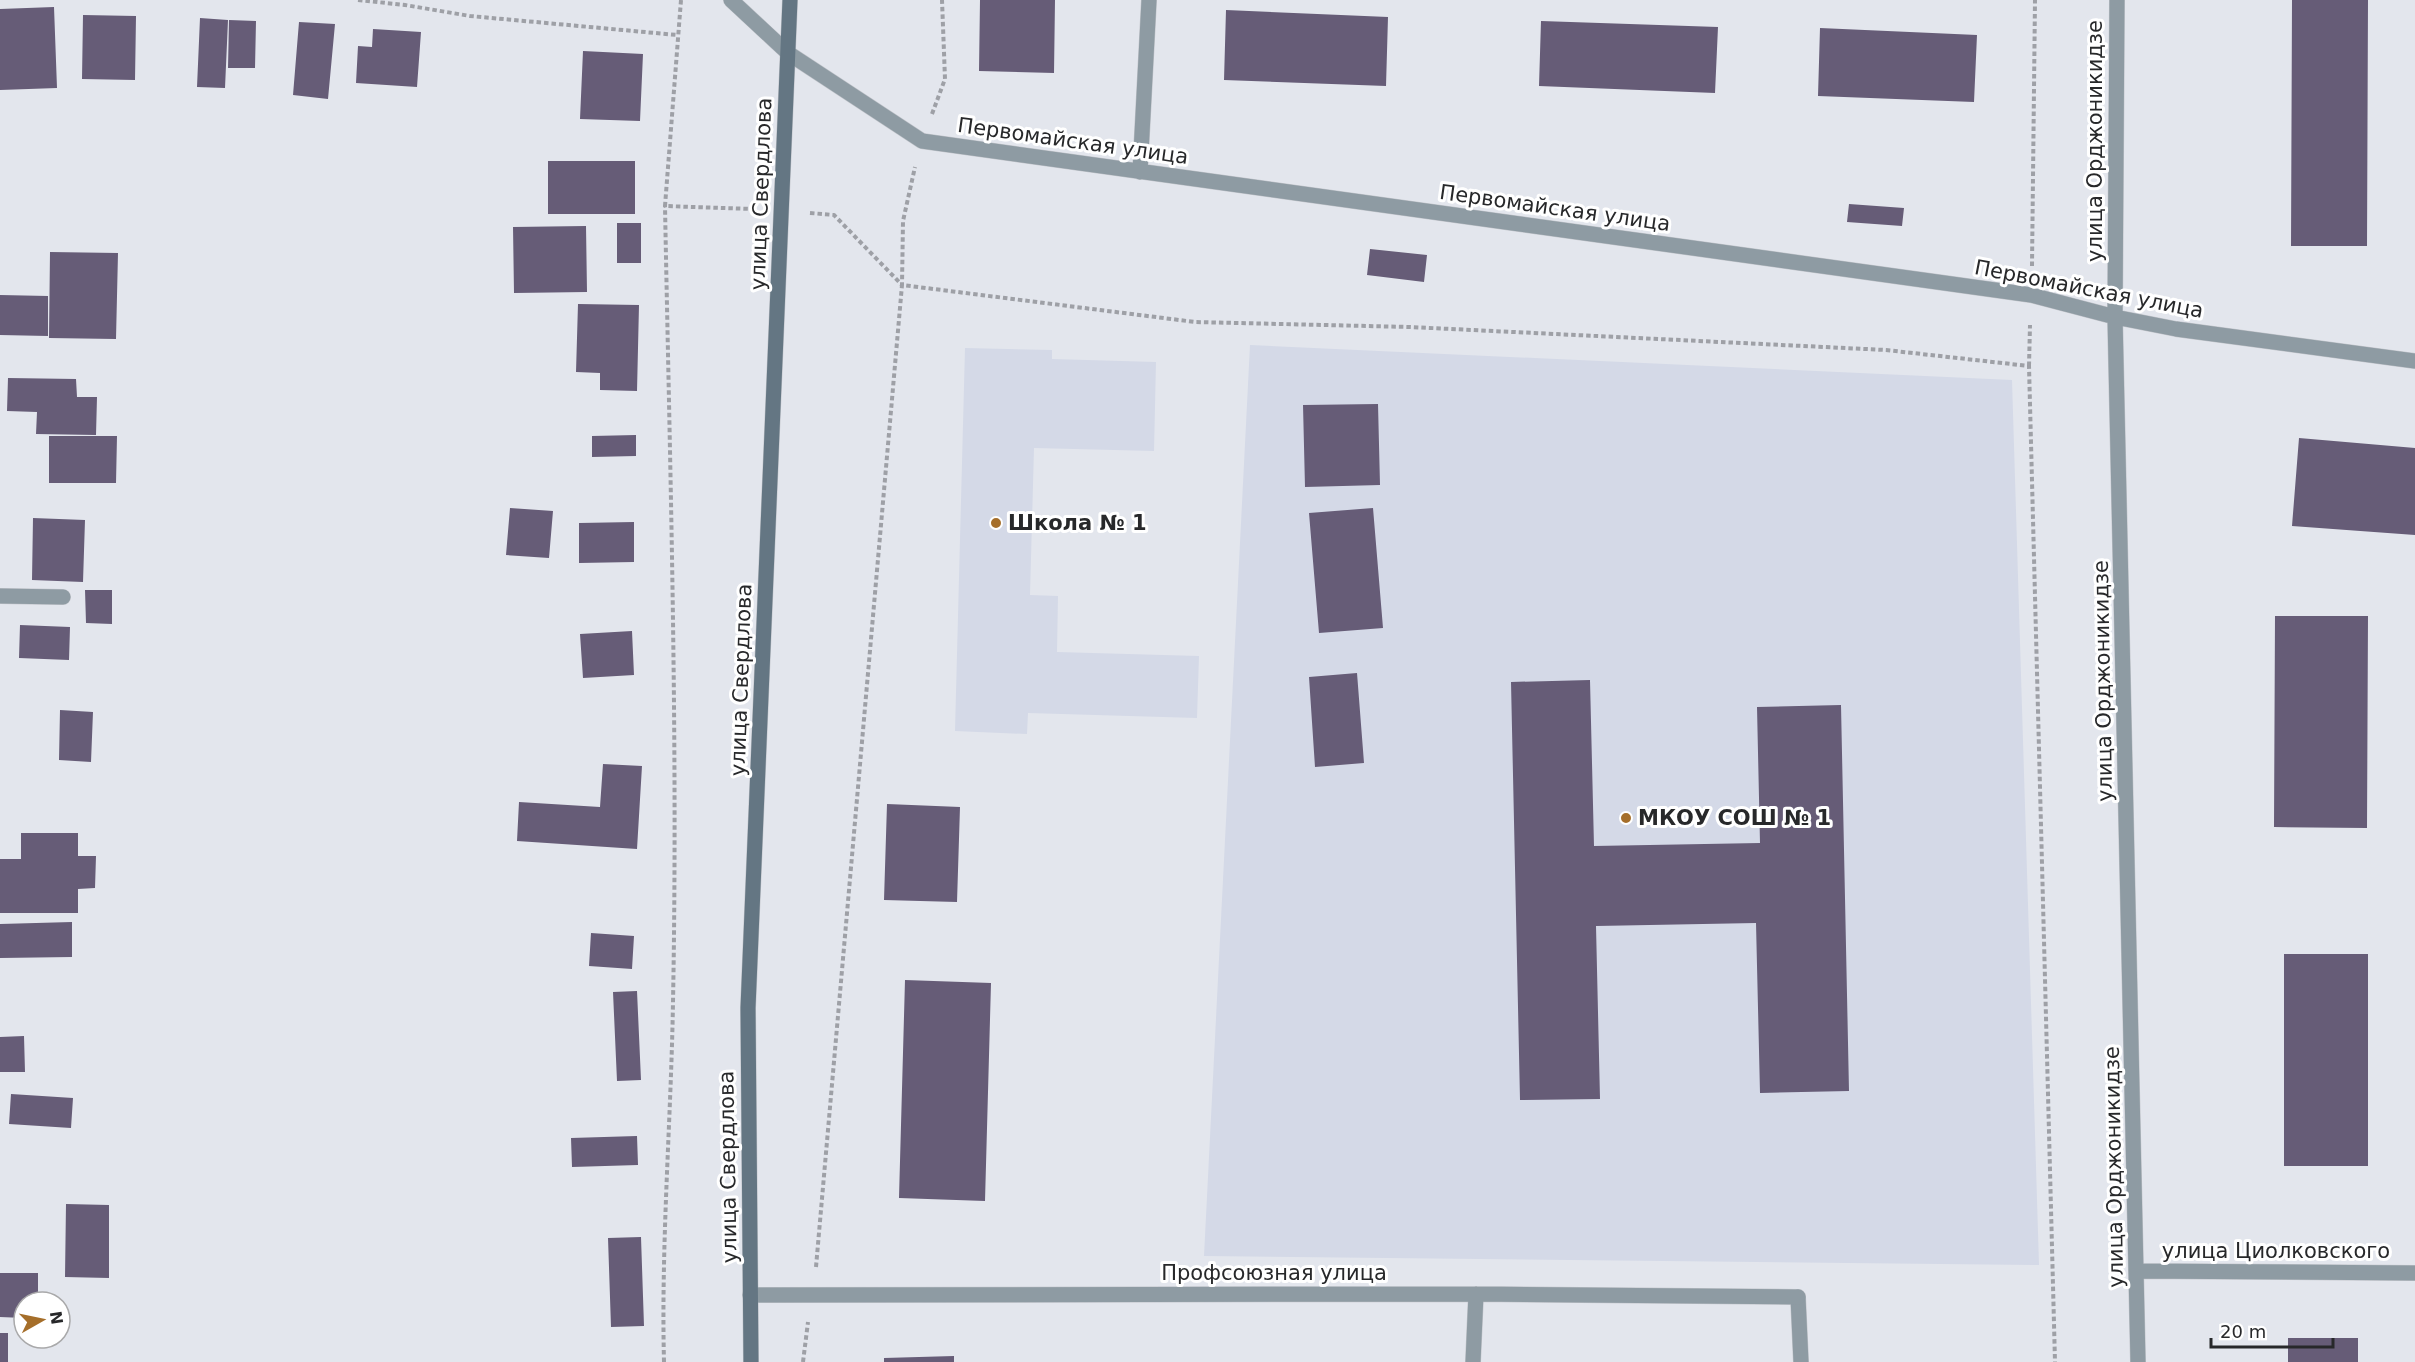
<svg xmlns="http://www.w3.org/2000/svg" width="2415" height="1362" viewBox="0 0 2415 1362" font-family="'DejaVu Sans',sans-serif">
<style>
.built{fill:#d4d9e7}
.building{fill:#665c77}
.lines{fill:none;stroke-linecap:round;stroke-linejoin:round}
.lane-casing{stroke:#c1c4ca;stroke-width:16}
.street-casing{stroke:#c1c4ca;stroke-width:16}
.secondary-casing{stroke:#c1c4ca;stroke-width:16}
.path{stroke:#9ea0a6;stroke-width:4;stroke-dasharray:4.5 3;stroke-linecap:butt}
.lane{stroke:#8e9ba3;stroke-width:15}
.street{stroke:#8e9ba3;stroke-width:15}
.secondary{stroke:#647683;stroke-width:15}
.poi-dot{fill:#a56e2a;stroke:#fff;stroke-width:2}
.labels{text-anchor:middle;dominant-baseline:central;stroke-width:6;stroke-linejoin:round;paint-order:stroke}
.street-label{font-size:21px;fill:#27282a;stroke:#fff}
.poi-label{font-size:21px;font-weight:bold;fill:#27282a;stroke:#fff;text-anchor:start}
</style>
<rect width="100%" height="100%" fill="#e3e6ed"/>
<path class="built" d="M1250 345 2012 380 2039 1265 1204 1256Z
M965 348 1052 350V359L1156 362 1154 451 1034 448 1030 595 1058 596 1057 652 1199 656 1197 718 1028 713 1027 734 955 731Z"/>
<path class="building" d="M980 0H1055L1054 73 979 71Z
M2292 0H2368L2367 246H2291Z
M54 7 57 88 0 90V9Z
M1226 10 1388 17 1386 86 1224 80Z
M83 15 136 16 135 80 82 79Z
M200 18 228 20 225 88 197 87Z
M229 20 256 21 255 68H228Z
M1541 21 1718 27 1715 93 1539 86Z
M299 22 335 24 328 99 293 95Z
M1820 28 1977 35 1974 102 1818 96Z
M373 29 421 32 417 87 356 83 358 46 372 47Z
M583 51 643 54 640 121 580 119Z
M548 161H635V214H548Z
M1849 204 1904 208 1902 226 1847 222Z
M617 223H641V263H617Z
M586 226 587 292 514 293 513 227Z
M1370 249 1427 255 1424 282 1367 275Z
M50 252 118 253 116 339 49 338Z
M0 295 48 296V336L0 335Z
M578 304 639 305 637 391 600 390V373L576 372Z
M8 378 76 379 77 397H97L96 435 36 434 37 412 7 411Z
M1378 404 1380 485 1305 487 1303 405Z
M636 435V456L592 457V436Z
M49 436H117L116 483H49Z
M2299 438 2415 448V535L2292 526Z
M510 508 553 511 549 558 506 555Z
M1373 508 1383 628 1319 633 1309 513Z
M33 518 85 520 83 582 32 580Z
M634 522V562L579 563V523Z
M85 590H112V624L86 623Z
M2275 616H2368L2367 828 2274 827Z
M20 625 70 627 69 660 19 658Z
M632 631 634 675 583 678 580 634Z
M1357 673 1364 763 1315 767 1309 677Z
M1590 680 1594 846 1760 843 1757 707 1841 705 1849 1091 1760 1093 1756 923 1596 926 1600 1099 1520 1100 1511 682Z
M60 710 93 712 91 762 59 760Z
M603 764 642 766 637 849 517 841 519 802 600 807Z
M887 804 960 807 957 902 884 900Z
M21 833H78V856H96L95 888 78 889V913H0V859H21Z
M72 922V957L0 958V924Z
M591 933 634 936 632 969 589 966Z
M2284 954H2368V1166H2284Z
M905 980 991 983 985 1201 899 1198Z
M637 991 641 1080 617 1081 613 992Z
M24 1036 25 1072H0V1037Z
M11 1094 73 1098 71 1128 9 1124Z
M637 1136 638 1165 572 1167 571 1138Z
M66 1204 109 1205V1278L65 1277Z
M641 1237 644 1326 611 1327 608 1238Z
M0 1273H38V1302H24V1318L0 1317Z
M0 1333H8V1362H0Z
M2288 1338H2358V1362H2288Z
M954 1356V1362H884V1358Z"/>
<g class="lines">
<g class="lane-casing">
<path id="lane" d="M0 596 63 597
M1798 1297 1801 1362"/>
</g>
<g class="street-casing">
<path id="street" d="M731 0 788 53 922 141 2031 295 2115 317 2176 329 2415 361
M2117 0 2115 317 2138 1362
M1140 172 1149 0
M2137 1271 2415 1273
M750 1295 1476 1294 1798 1297
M1473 1362 1476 1294"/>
</g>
<g class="secondary-casing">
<path id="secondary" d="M751 1362 748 1008 790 0"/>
</g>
<path class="path" d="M358 0 405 5 470 16 677 35
M681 0 665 206 752 209
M932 114 945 79 942 0
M810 213 834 215 902 285 903 221 915 167
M2032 266 2035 0
M2029 366 2030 325
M816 1267 902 285 1195 322 1410 327 1886 350 2029 366 2055 1362
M664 1362C661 1242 671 1122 673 1002 678 736 670 471 665 206
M803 1362 808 1322"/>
<use href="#lane" class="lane"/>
<use href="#street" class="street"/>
<use href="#secondary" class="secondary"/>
</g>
<g class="poi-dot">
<circle cx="996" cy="523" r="6"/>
<circle cx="1626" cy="818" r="6"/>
</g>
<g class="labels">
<g class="street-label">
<text transform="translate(1073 141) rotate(8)">Первомайская улица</text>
<text transform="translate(2095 141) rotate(-90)">улица Орджоникидзе</text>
<text transform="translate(761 194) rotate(-88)">улица Свердлова</text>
<text transform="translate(1555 208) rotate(8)">Первомайская улица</text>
<text transform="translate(2089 289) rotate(11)">Первомайская улица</text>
<text transform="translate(741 680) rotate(-88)">улица Свердлова</text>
<text transform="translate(2103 681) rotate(-91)">улица Орджоникидзе</text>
<text transform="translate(728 1167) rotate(-91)">улица Свердлова</text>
<text transform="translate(2114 1167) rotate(-91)">улица Орджоникидзе</text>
<text x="2276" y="1251">улица Циолковского</text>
<text x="1274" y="1273">Профсоюзная улица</text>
</g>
<g class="poi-label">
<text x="1008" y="523">Школа № 1</text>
<text x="1638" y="818">МКОУ СОШ № 1</text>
</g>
</g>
<g transform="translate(42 1320) rotate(81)"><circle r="28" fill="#ffffff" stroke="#a9a9aa" stroke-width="1.5"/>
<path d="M0-4.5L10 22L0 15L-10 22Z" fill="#a56e2a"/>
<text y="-9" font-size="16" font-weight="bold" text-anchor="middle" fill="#27282a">N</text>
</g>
<path d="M2211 1338v9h122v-9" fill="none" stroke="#27282a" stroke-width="3"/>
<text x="2220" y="1338" font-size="18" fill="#27282a" stroke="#ffffff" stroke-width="4.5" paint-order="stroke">20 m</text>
</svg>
